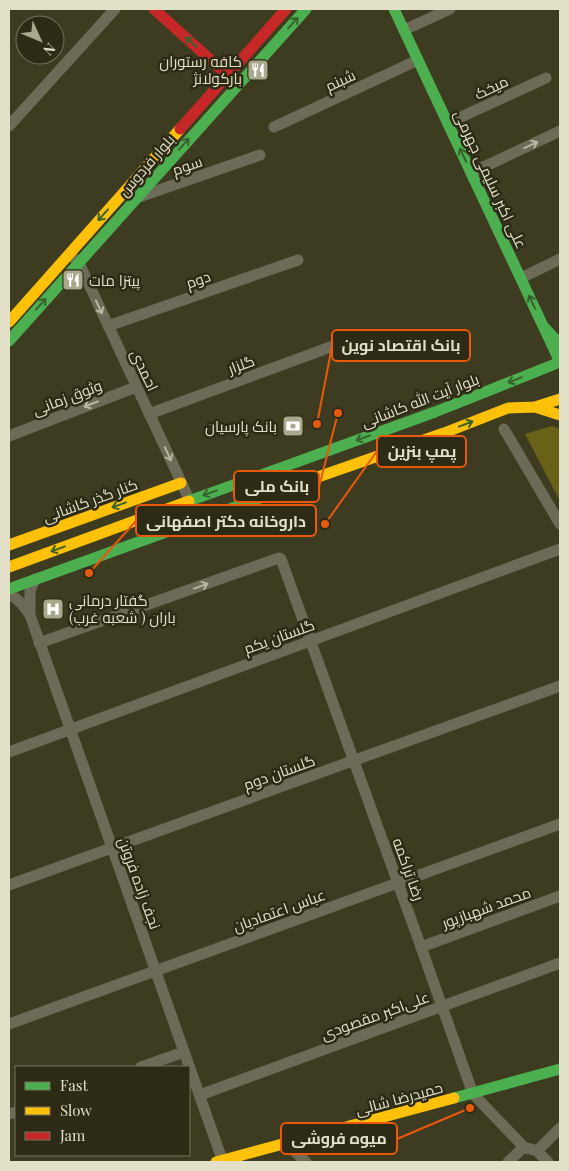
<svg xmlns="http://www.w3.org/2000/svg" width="569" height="1171" viewBox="0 0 569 1171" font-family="'Playfair Display',Cairo,serif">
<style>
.green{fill:#686117}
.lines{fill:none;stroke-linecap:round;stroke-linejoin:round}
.street{stroke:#6d6b58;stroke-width:11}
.fast{stroke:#4caf50;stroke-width:11}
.slow{stroke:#ffc107;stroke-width:11}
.jam{stroke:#c62828;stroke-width:11}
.oneway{stroke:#39602d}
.oneway2{stroke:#b9b7a0}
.labels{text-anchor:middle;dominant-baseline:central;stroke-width:5;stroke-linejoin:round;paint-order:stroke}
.poi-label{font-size:15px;fill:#e2e0c6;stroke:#2d2b16;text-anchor:end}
.street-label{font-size:15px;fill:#e2e0c6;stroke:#2d2b16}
.leader{fill:none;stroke:#e8590c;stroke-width:2}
.callout-dot{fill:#e8590c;stroke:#2d2b16;stroke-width:2}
.callout{fill:#2d2b16;stroke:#e8590c;stroke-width:2}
.callout-label{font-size:16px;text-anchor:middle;font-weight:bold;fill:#e2e0c6}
</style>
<rect width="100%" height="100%" fill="#3e3c20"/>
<path class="green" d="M552 426 560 429V501L525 434Z"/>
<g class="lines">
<path class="street" d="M404 30 450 9
M448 123 546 78
M9 126 115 9
M274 127 418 60
M471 173 560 131
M139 197 260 155
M75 259 79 263 190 501
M521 278 560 259
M108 326 298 260
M149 414 344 342
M504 429 560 524
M9 436 136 387
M35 579 30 591V615L223 1162
M9 593 21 603 30 615
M39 643 279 558 281 559 421 947 473 1094 524 1147 537 1151 548 1162
M9 752 560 549
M9 885 560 686
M421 947 560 896
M9 1024 560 824
M141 1067 184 1052
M200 1095 560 963
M9 1114 16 1112
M287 1144 306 1162
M537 1151 560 1128
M508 1162 524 1147"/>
<path class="fast" d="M394 9 560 362
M543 326 560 344
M9 341 306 9
M189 501 435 412 560 362
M9 589 315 478
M454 1098 560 1069"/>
<path class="slow" d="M9 322 180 129
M535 407 560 415
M315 478 444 433 508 408 535 407 560 399
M9 545 181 483
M9 567 189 501
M216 1162 454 1098"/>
<path class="jam" d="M154 9 234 81
M180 129 286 9"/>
</g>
<defs><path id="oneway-shaft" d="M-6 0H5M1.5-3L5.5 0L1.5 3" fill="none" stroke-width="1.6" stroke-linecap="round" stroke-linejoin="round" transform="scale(1.25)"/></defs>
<g class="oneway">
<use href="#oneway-shaft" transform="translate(293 23) rotate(-48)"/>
<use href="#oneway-shaft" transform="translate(191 42) rotate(-138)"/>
<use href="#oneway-shaft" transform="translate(184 144) rotate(-49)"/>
<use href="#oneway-shaft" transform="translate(463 155) rotate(-115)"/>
<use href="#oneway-shaft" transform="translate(103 215) rotate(132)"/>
<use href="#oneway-shaft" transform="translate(532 302) rotate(-115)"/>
<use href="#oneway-shaft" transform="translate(41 304) rotate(-48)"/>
<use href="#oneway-shaft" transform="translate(515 380) rotate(158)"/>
<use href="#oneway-shaft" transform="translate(466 424) rotate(-21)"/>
<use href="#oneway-shaft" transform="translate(363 438) rotate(160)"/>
<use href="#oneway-shaft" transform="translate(210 493) rotate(160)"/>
<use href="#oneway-shaft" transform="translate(119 505) rotate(160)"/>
<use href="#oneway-shaft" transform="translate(58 549) rotate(160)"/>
</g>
<g class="oneway2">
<use href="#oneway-shaft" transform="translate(531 145) rotate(-25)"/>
<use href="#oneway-shaft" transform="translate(99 307) rotate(65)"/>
<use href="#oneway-shaft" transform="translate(91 404) rotate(159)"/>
<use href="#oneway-shaft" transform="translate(168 454) rotate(65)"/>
<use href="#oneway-shaft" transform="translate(201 586) rotate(-20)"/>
</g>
<defs>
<g id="restaurant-square" transform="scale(1.125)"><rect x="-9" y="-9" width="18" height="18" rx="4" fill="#a9a78c" stroke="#2d2b16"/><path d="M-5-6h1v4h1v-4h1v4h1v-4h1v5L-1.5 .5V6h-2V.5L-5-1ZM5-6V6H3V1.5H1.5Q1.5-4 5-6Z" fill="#fff"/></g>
<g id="bank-square" transform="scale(1.125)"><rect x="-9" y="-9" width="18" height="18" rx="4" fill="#a9a78c" stroke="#2d2b16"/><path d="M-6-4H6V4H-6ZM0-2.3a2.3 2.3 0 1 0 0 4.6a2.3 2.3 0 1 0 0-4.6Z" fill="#fff"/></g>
<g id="hospital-square" transform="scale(1.125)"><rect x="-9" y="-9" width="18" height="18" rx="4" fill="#a9a78c" stroke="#2d2b16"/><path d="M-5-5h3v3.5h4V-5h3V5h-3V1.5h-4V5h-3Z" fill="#fff"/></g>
</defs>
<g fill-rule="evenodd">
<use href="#restaurant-square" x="258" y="70"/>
<use href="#restaurant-square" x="73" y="280"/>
<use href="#bank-square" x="293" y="426"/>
<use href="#hospital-square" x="53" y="609"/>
</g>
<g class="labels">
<g class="poi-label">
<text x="242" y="61">کافه رستوران<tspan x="242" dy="17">بارکولانژ</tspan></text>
<text x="89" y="280" text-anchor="start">پیتزا مات</text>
<text x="277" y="426">بانک پارسیان</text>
<text x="69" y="600" text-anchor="start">گفتار درمانی<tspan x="69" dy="17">باران ( شعبه غرب)</tspan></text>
</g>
<g class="street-label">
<text transform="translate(340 80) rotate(-25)">شبنم</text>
<text transform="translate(491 87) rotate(-25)">میخک</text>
<text transform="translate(146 165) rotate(-49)">بلوار فردوس</text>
<text transform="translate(187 165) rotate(-19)">سوم</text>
<text transform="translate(491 179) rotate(65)">علی اکبر سلیمی جهرمی</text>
<text transform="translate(198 279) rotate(-19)">دوم</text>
<text transform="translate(241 364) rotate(-20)">گلزار</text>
<text transform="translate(145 370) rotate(65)">احمدی</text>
<text transform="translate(67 397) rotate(-21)">وثوق زمانی</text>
<text transform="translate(420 400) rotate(-21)">بلوار آیت الله کاشانی</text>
<text transform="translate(90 500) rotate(-20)">کنار گذر کاشانی</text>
<text transform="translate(279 636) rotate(-20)">گلستان یکم</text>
<text transform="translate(279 772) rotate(-20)">گلستان دوم</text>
<text transform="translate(409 869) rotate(70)">رضا تراکمه</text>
<text transform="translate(140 883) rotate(70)">نجف زاده فروتن</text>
<text transform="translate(486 907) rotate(-20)">محمد شهبازپور</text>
<text transform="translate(279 910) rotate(-20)">عباس اعتمادیان</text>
<text transform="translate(375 1015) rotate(-20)">علی‌اکبر مقصودی</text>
<text transform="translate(399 1098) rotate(-15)">حمیدرضا شالی</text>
</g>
</g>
<path class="leader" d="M317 424L332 346M325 524L377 451M338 413L319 487M89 573L136 521M470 1108L397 1139"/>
<g class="callout-dot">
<circle cx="317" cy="424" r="5"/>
<circle cx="325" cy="524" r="5"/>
<circle cx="338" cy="413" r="5"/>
<circle cx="89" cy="573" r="5"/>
<circle cx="470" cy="1108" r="5"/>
</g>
<g class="callout">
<rect x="332" y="330" width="138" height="31" rx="5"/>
<rect x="377" y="436" width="89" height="31" rx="5"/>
<rect x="234" y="471" width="85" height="31" rx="5"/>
<rect x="136" y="505" width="180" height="31" rx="5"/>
<rect x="281" y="1123" width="116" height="31" rx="5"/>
</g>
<g class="callout-label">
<text x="401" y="351">بانک اقتصاد نوین</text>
<text x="422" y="457">پمپ بنزین</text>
<text x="277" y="492">بانک ملی</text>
<text x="226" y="527">داروخانه دکتر اصفهانی</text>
<text x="339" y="1144">میوه فروشی</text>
</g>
<rect width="569" height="1171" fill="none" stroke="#e2e0c6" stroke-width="20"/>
<rect x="15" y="1066" width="175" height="90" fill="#2d2b16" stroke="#75735c"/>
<rect x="25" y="1082" width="25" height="8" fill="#4caf50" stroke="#75735c"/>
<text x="60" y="1091" font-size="15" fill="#e2e0c6">Fast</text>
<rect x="25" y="1107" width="25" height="8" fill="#ffc107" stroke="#75735c"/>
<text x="60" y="1116" font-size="15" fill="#e2e0c6">Slow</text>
<rect x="25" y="1132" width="25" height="8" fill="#c62828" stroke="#75735c"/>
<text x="60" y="1141" font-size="15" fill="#e2e0c6">Jam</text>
<g transform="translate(40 40) rotate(134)"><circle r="24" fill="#2d2b16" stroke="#75735c"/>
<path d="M0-4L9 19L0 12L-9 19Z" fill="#a9a78c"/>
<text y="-8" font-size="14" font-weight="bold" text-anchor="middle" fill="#e2e0c6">N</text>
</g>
</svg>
